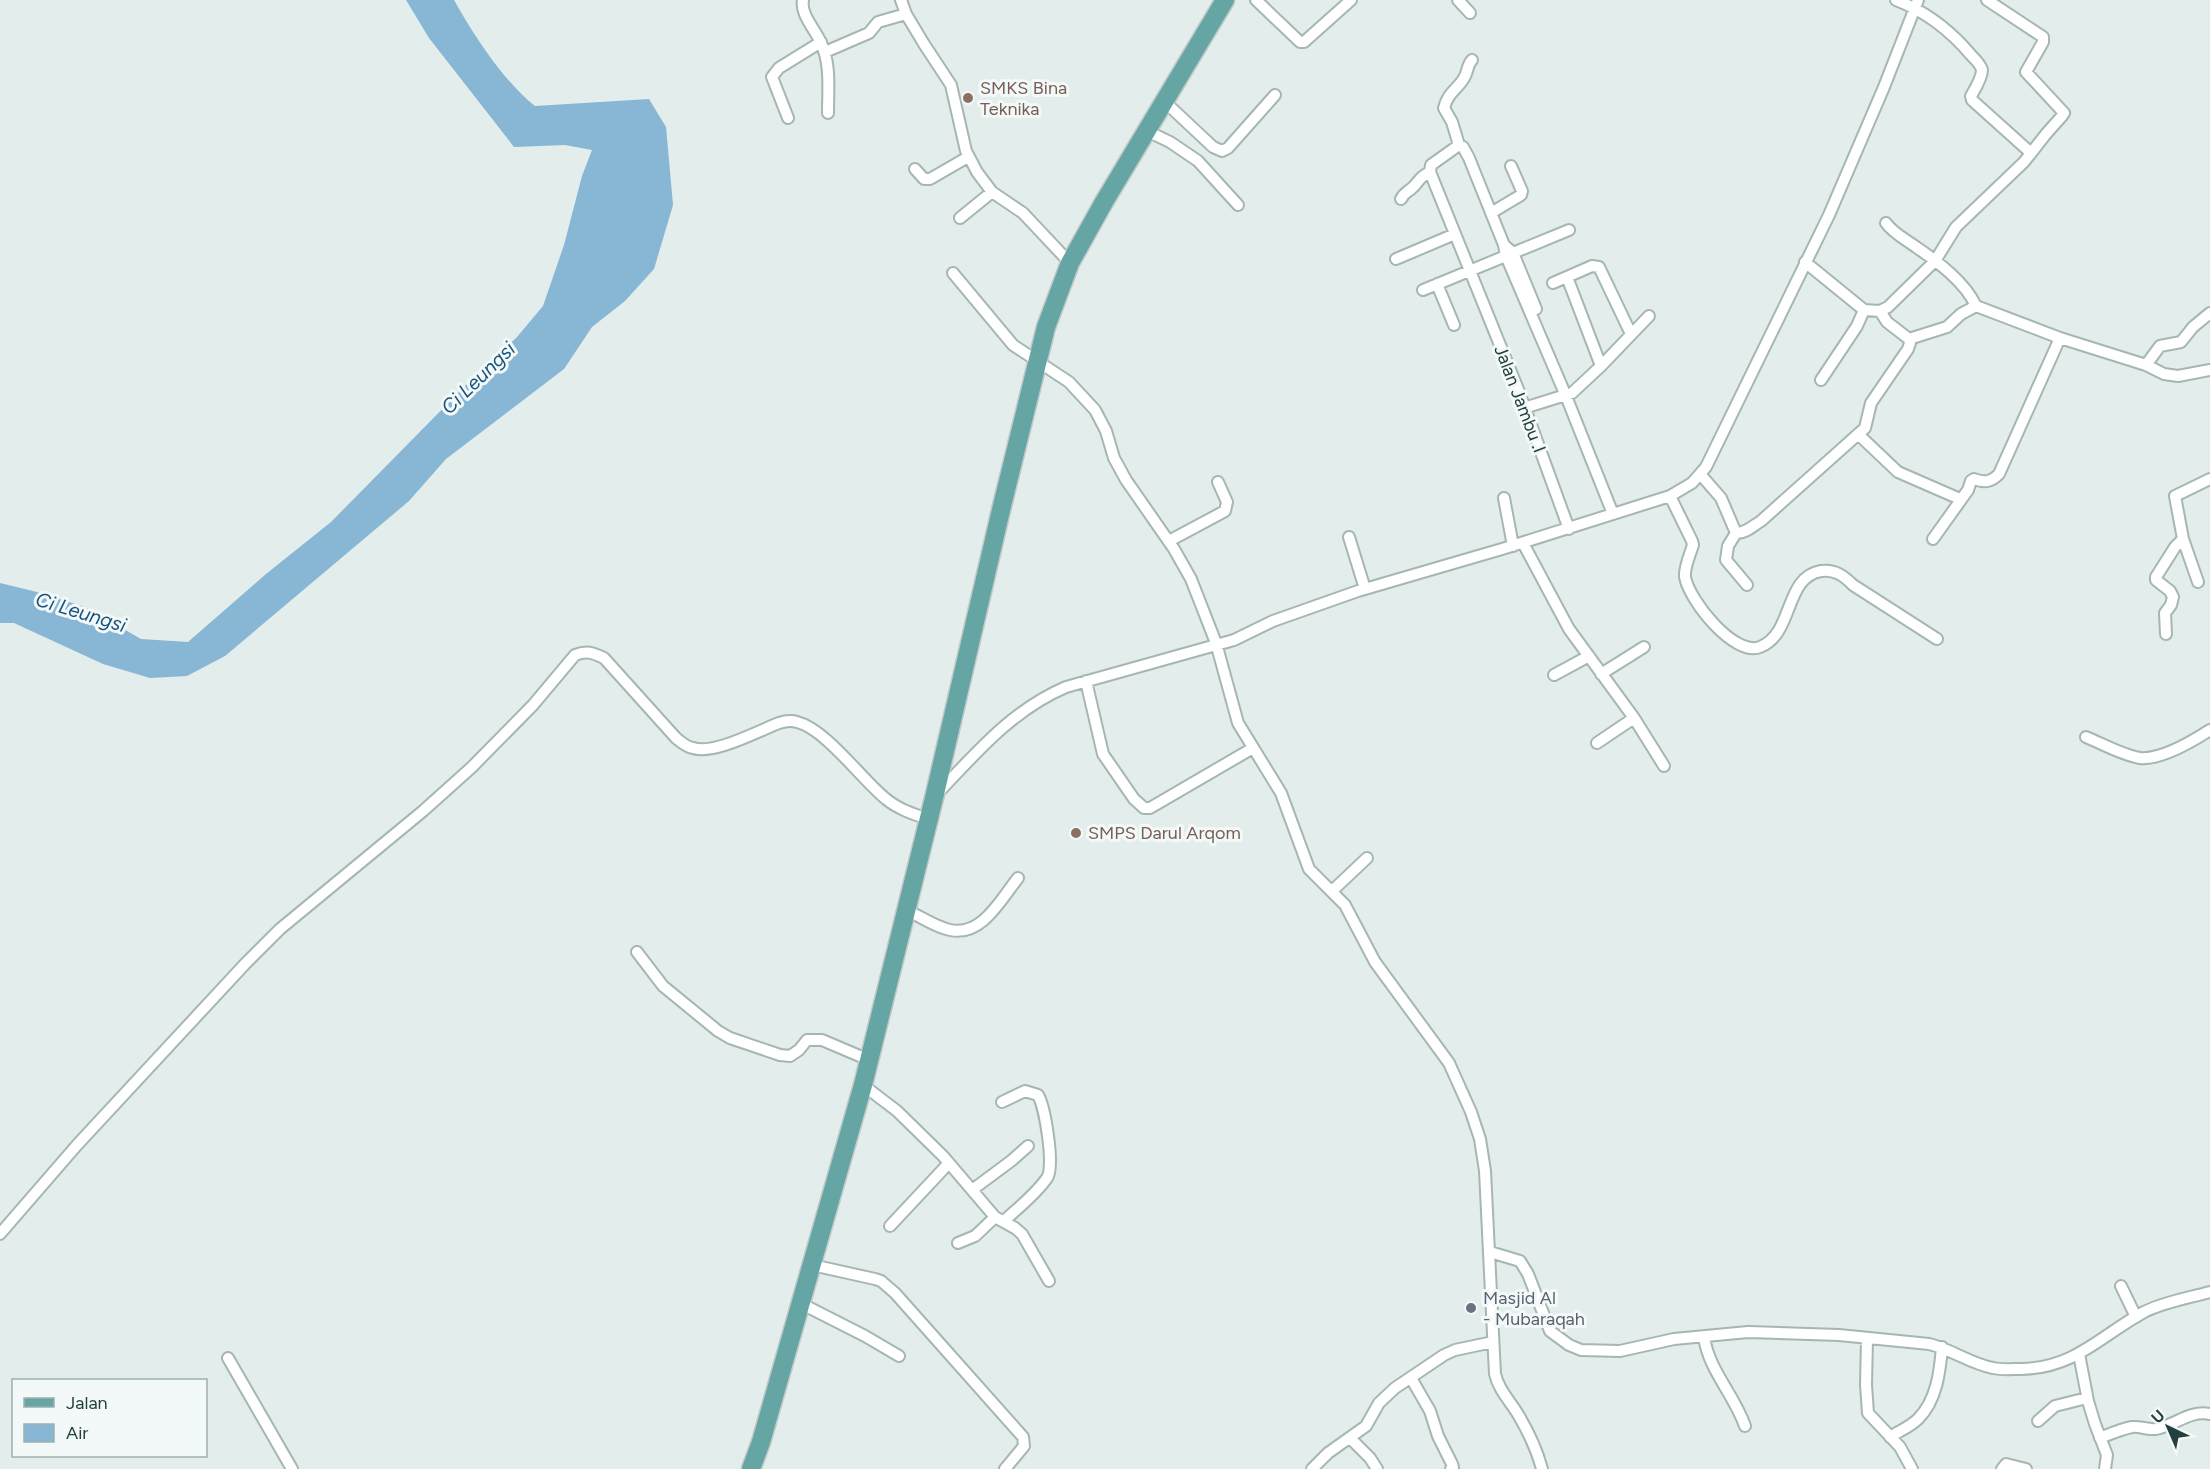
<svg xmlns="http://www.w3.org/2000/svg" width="2210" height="1469" viewBox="0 0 2210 1469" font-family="Figtree,sans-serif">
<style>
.water{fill:#88b6d5}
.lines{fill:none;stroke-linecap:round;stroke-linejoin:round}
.street-casing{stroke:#a5b6b4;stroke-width:14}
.primary-casing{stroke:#c1cac9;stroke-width:21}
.street{stroke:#fff;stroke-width:10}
.primary{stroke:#65a5a4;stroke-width:18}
.education-dot{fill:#8d6e63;stroke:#f3f9f8;stroke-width:2}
.worship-dot{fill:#6b7280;stroke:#f3f9f8;stroke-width:2}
.labels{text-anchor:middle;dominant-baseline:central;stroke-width:6;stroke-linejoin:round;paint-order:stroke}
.education-label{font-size:18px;fill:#785e54;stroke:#f3f9f8;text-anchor:start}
.street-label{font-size:18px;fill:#21403f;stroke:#f3f9f8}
.worship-label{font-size:18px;fill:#5b616d;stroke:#f3f9f8;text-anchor:start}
.water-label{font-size:20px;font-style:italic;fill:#18547f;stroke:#f3f9f8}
</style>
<rect width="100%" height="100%" fill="#e3edeb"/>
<path class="water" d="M406 0H454C472 33 505 83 535 106L649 99 666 127 673 205 654 269 625 301 592 327 564 369 446 459 409 501 225 656 187 676 150 678 103 664 14 623H0V583L37 592 85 607 141 639 188 642 266 574 331 522 469 382 517 337 543 306 564 245 582 176 592 150 565 145 514 147 429 38Z"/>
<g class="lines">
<g class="street-casing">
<path id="street" d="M803 0C800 15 816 30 821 43 831 64 828 90 828 113
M901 0 906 14 924 44 951 85 966 151 977 172 992 192 1023 213 1070 263
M1256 0 1300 42H1304L1351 0
M1458 0 1470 13
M1896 0C1927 12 1950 30 1971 55 1975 59 1981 65 1982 70 1982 78 1975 89 1971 96L1972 100 2031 153
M825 52 869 33 878 22 906 14
M1165 102 1213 147 1222 151 1228 148 1275 95
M788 118 772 77 779 68 821 42
M1147 131 1170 142 1198 161 1238 205
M1459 145 1452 122 1444 108C1448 92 1457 90 1464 78 1468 72 1467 65 1472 60
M915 169 924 179H930L968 157
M1401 199C1404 193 1406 193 1411 189 1420 182 1417 178 1430 172
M1491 213 1521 195 1522 191 1511 166
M960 218 992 192
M1886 223C1893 233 1905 239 1916 247 1938 262 1965 282 1976 306
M1504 245 1513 253 1536 309
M1396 259 1455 234
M1805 262 1864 310 1880 311 1888 307 1935 261 1956 227 2024 162 2046 134 2062 116 2064 113 2026 72 2043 42V37L1987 0
M953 273 1013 345 1069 382 1095 410 1106 431 1114 458 1126 480 1174 549 1191 579 1216 643 1238 723 1281 793 1309 869 1345 905 1375 962 1449 1063 1471 1112 1480 1139 1485 1171 1495 1374C1499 1391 1511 1402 1519 1416 1529 1433 1537 1450 1542 1469
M1567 277 1601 366
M1553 283 1592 266 1599 267 1631 334
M1437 284 1454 325
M1423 290 1569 230
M1880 311 1887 322 1909 339
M1909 339 1947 327 1961 314 1976 306 2060 338 2146 365 2164 374 2178 376 2210 370
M2146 365 2160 346 2181 342 2193 327 2210 313
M1821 380 1857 326 1864 310
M1524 408 1572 393 1601 366 1649 316
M1858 434 1898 472 1960 499
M1701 475 1721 498 1736 533C1745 534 1754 525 1761 521L1865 428 1871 403 1908 349 1910 343 1909 339
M1670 496 1692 541 1693 545C1690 555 1684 567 1685 577 1689 600 1734 657 1760 647 1794 634 1784 577 1821 571 1835 569 1844 576 1853 585L1937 639
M1504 498 1513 546
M1569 529 1519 392 1430 172 1431 165 1459 145 1463 147 1469 158 1504 245 1506 256 1566 396 1613 514
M1736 533 1728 546 1726 560 1747 585
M1349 537 1365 589
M1933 539 1968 490 1971 481 1974 479C1985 483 1991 482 1999 474L2060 338
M2183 539 2198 582
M1169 541 1225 511 1227 502 1218 482
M1523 543 1569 629 1634 718 1664 766
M2166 634 2165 613 2171 605 2173 597 2170 591 2156 580V577L2175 547 2183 539 2175 496 2210 479
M1601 674 1644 647
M1554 675 1589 656
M1086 681 1103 754 1134 799 1144 808H1150L1253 748
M2086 737C2103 744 2122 755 2140 758 2161 760 2193 741 2210 730
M1597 743 1634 718
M936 795C976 753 1012 710 1066 687L1234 640 1273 621 1358 591 1502 549 1670 496 1692 483 1706 467 1829 215 1884 87 1918 0
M1332 891 1367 858
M906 910C920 916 935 927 950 930 982 937 1001 899 1018 878
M637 952 663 986 718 1031 730 1038 780 1055 790 1056 799 1050 807 1040H822L869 1060
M863 1085 897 1111 943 1156 995 1217 1015 1228 1022 1234 1049 1281
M1002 1102 1025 1091 1038 1095C1045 1107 1055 1167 1047 1178 1036 1194 1018 1208 1004 1221
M972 1190 1011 1161 1028 1146
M890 1226 949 1163
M0 1234 77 1145 245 964 280 929 423 811 472 767 533 705 575 655C587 650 593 653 604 658L676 738C681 742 686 747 693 748 714 755 758 731 779 723 785 721 791 720 797 722 826 729 862 780 886 799 898 809 913 814 928 819
M958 1243 975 1236 995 1217
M1490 1252 1520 1261 1528 1274 1550 1331 1569 1345 1581 1350 1620 1351 1674 1339 1748 1332 1839 1335 1929 1344C1951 1349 1971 1364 1993 1368 2002 1370 2012 1369 2021 1369 2075 1368 2100 1336 2144 1312 2164 1302 2188 1298 2210 1292
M812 1265 875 1279 881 1281 895 1293 1023 1437 1024 1446 1005 1469
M2121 1286 2136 1317
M800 1303 865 1336 899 1356
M1704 1337C1709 1371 1734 1394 1745 1426
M1867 1339 1866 1385 1868 1413 1900 1447 1912 1469
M2079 1354 2088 1401 2095 1424 2107 1455 2105 1469
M228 1358 292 1469
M1411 1378 1430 1411 1438 1436 1452 1464 1453 1467 1451 1469
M2038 1421 2055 1406 2087 1398
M1890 1437C1899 1431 1910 1427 1918 1419 1937 1400 1940 1371 1942 1347
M1350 1438 1370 1458 1377 1469
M2100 1438C2110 1434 2121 1429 2132 1427 2140 1426 2148 1430 2156 1429 2176 1425 2189 1410 2210 1414
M1312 1469 1328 1453 1366 1426 1379 1403 1395 1388 1444 1355 1455 1350 1493 1342
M2002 1469 2006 1464 2026 1469"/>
</g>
<g class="primary-casing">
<path id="primary" d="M751 1469 761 1442 863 1085 934 798 1001 510 1046 327 1070 263 1104 202 1225 0"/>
</g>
<use href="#street" class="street"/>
<use href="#primary" class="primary"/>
</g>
<g class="education-dot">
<circle cx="968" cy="98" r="6"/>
<circle cx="1076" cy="833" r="6"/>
</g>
<circle class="worship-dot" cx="1471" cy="1308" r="6"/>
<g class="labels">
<g class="education-label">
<text x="980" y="88">SMKS Bina<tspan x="980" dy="21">Teknika</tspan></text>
<text x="1088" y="833">SMPS Darul Arqom</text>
</g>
<g class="street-label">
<text transform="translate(1520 399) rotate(69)">Jalan Jambu .I</text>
</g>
<g class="worship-label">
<text x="1483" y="1298">Masjid Al<tspan x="1483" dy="21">- Mubaraqah</tspan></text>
</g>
<g class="water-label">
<text transform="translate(478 378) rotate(-44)">Ci Leungsi</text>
<text transform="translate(81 612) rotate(17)">Ci Leungsi</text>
</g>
</g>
<rect x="12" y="1379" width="195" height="78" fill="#f3f9f8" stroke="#9fafae" stroke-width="1.5"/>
<rect x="24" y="1398" width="30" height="9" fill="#65a5a4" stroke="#9fafae" stroke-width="1.5"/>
<text x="66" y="1409" font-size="18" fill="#21403f">Jalan</text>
<rect x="24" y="1424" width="30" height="18" fill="#88b6d5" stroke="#9fafae" stroke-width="1.5"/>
<text x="66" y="1439" font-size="18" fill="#21403f">Air</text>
<g transform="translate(2168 1427) rotate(316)" stroke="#f3f9f8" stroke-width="4.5" paint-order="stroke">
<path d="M0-4.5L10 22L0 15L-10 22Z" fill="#21403f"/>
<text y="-9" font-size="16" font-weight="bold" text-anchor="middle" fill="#21403f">U</text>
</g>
</svg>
